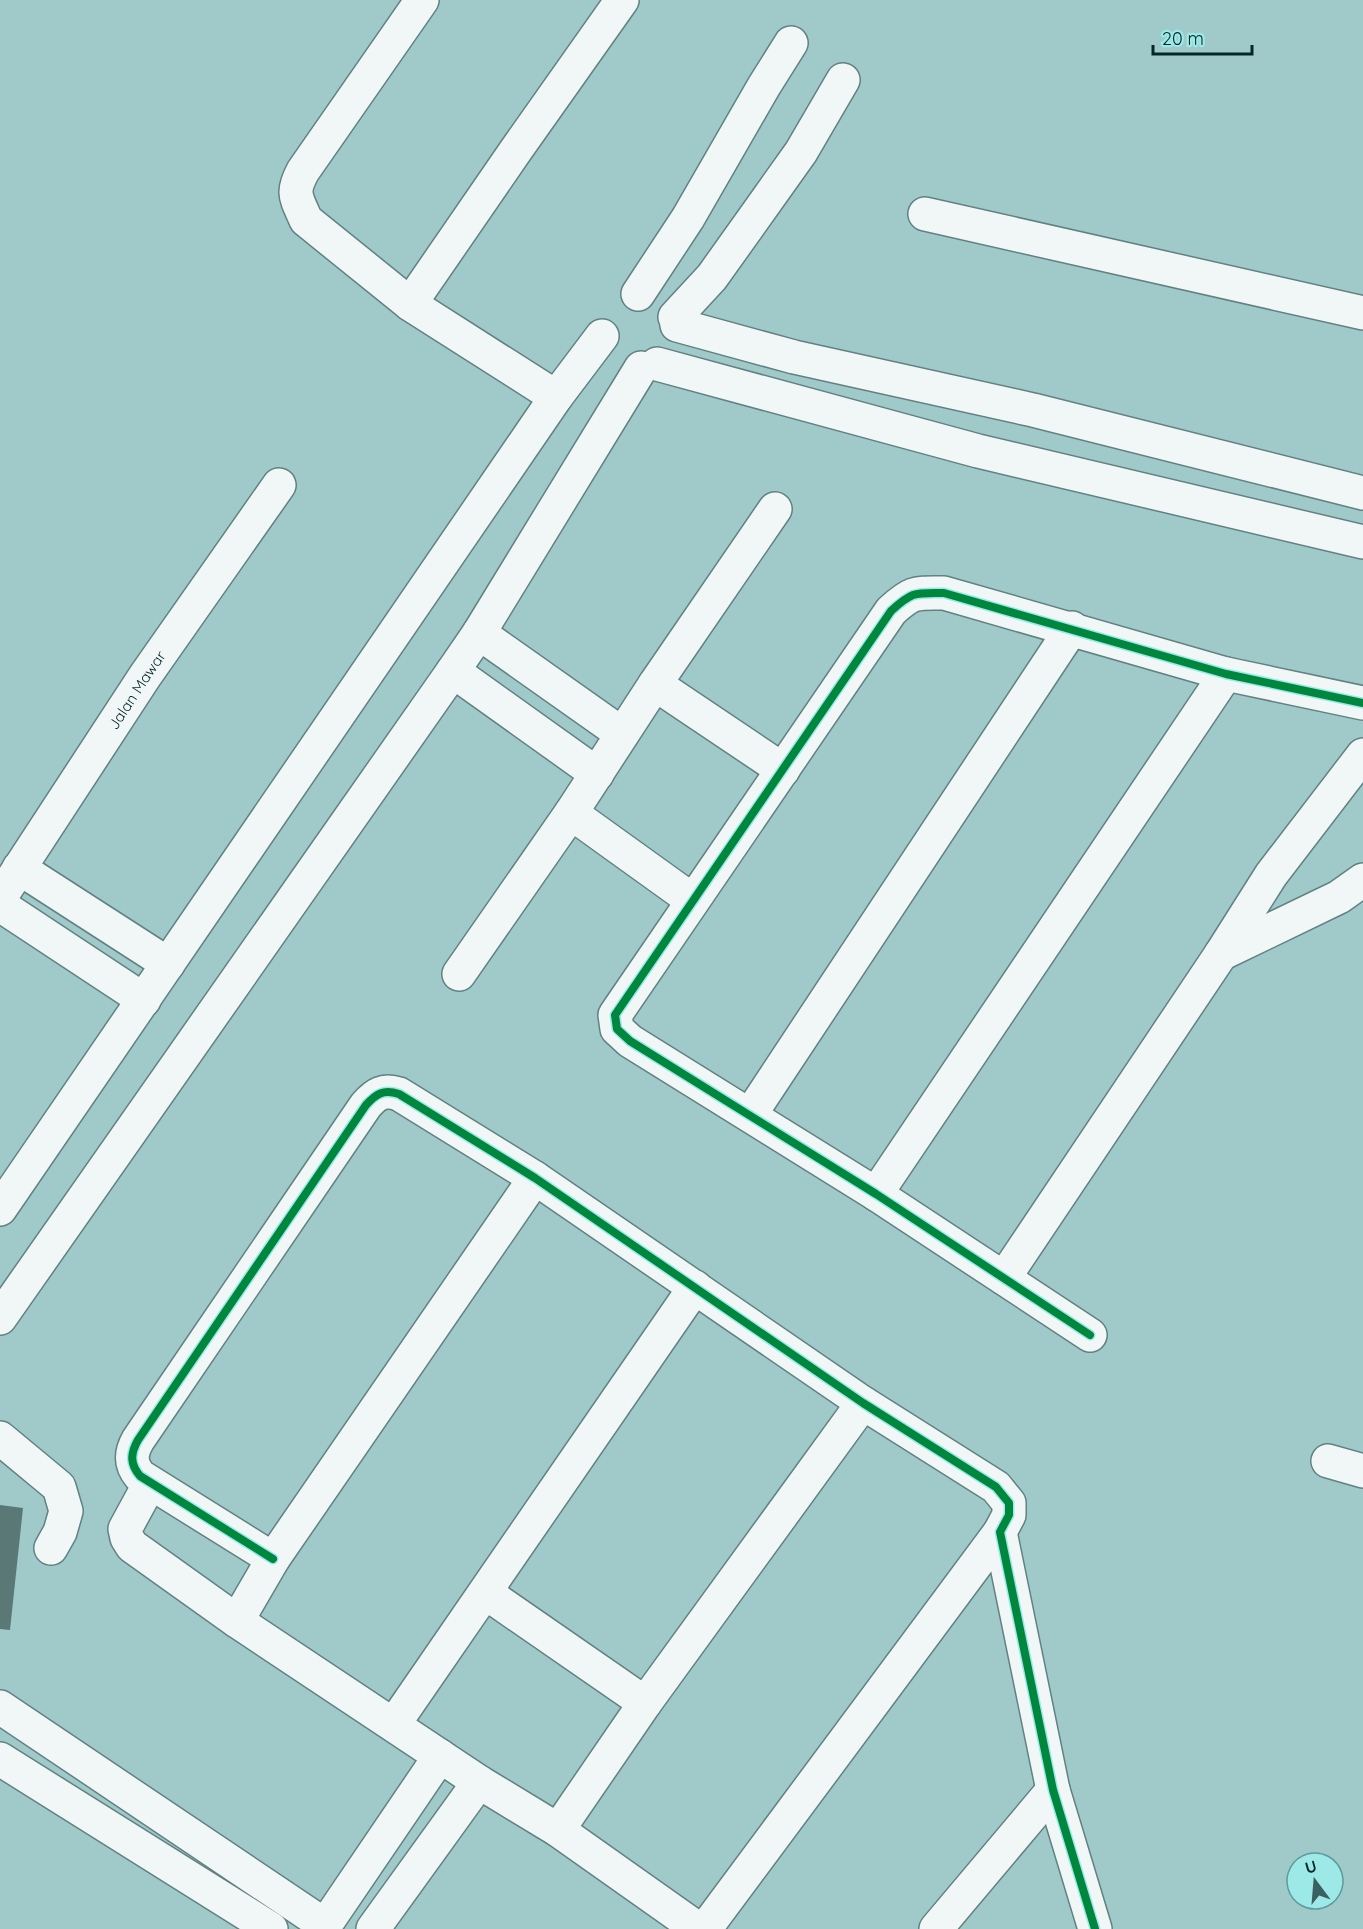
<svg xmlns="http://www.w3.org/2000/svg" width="1363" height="1929" viewBox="0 0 1363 1929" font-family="Quicksand,sans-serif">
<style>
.building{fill:#5a7875}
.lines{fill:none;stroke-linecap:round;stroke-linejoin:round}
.minor-casing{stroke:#628181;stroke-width:36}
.minor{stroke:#f1f7f7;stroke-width:33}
.cycleway-casing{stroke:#9ce9e8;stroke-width:11}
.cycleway{stroke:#00873e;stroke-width:8}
.labels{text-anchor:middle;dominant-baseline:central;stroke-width:6;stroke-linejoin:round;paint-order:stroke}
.street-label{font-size:15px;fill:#052727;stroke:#9ce9e8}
</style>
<rect width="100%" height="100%" fill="#a0caca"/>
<path class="building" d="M0 1505 23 1508 10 1630 0 1629Z"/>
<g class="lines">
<g class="minor-casing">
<g id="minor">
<path d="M422 0 303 171C291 193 296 197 306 220L410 304 556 397"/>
<path d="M925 214 1363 313"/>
<path d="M638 294 688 218 764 86 791 43"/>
<path d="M410 304 516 150 622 0"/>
<path d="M675 317 712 277 769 197 801 152 843 80"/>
<path d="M677 325 794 357 1033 410 1363 493"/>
<path d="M657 364 978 451 1363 542"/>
<path d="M479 633 622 734"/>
<path d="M453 671 597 774"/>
<path d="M655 684 783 770"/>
<path d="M571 813 655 684 775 509"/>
<path d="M19 868 168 964"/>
<path id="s1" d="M0 898 145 676 279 485"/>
<path d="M0 905 144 1000"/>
<path d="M1221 954 1339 897 1363 880"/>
<path d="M459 974 571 813 692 900"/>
<path d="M750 1115 1072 628"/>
<path d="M535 1178 273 1559 237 1621 479 1782 558 1830 698 1929"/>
<path d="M876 1194 1226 674"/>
<path d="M0 1209 556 397 602 336"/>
<path d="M1004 1278 1221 954 1271 875 1363 755"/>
<path d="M0 1318 453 671 479 633 641 368"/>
<path d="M1090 1335 876 1194 630 1041 617 1029 615 1015 891 611C913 591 915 593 944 593L1226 674 1363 703"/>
<path d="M0 1438 59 1487 66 1511 60 1532 51 1548"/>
<path d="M1328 1461 1363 1471"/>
<path d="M150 1483 125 1529 127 1538 132 1546 237 1621"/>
<path d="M273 1559 140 1476C130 1464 130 1454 138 1440L366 1105C376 1094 383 1089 399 1094L535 1178 863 1403 996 1487 1009 1503V1515L1000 1532 1053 1790 1095 1929"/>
<path d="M486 1593 645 1703"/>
<path d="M0 1707 320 1922"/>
<path d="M394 1724 695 1287"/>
<path d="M0 1759 271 1929"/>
<path d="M558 1830 645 1703 863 1403"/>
<path d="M330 1918 440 1756"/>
<path d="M373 1929 479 1782"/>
<path d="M705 1929 1000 1532"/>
<path d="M936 1929 1053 1790"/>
</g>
</g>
<use href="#minor" class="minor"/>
<g class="cycleway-casing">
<path id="cycleway" d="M1090 1335 876 1194 630 1041 617 1029 615 1015 891 611C913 591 915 593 944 593L1226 674 1363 703
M273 1559 140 1476C130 1464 130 1454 138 1440L366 1105C376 1094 383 1089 399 1094L535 1178 863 1403 996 1487 1009 1503V1515L1000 1532 1053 1790 1095 1929"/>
</g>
<use href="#cycleway" class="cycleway"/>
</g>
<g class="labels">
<g class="street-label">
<text stroke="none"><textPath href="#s1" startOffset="249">Jalan Mawar</textPath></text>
</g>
</g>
<g transform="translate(1315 1881) rotate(344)"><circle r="28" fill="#9ce9e8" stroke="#609b9b" stroke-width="1.5"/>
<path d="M0-4.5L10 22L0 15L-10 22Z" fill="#3b6060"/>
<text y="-9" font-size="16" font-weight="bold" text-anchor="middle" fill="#052727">U</text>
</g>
<path d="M1153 45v9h99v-9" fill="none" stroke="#052727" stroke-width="3"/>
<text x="1162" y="45" font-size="18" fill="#052727" stroke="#9ce9e8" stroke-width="4.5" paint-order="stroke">20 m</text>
</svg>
